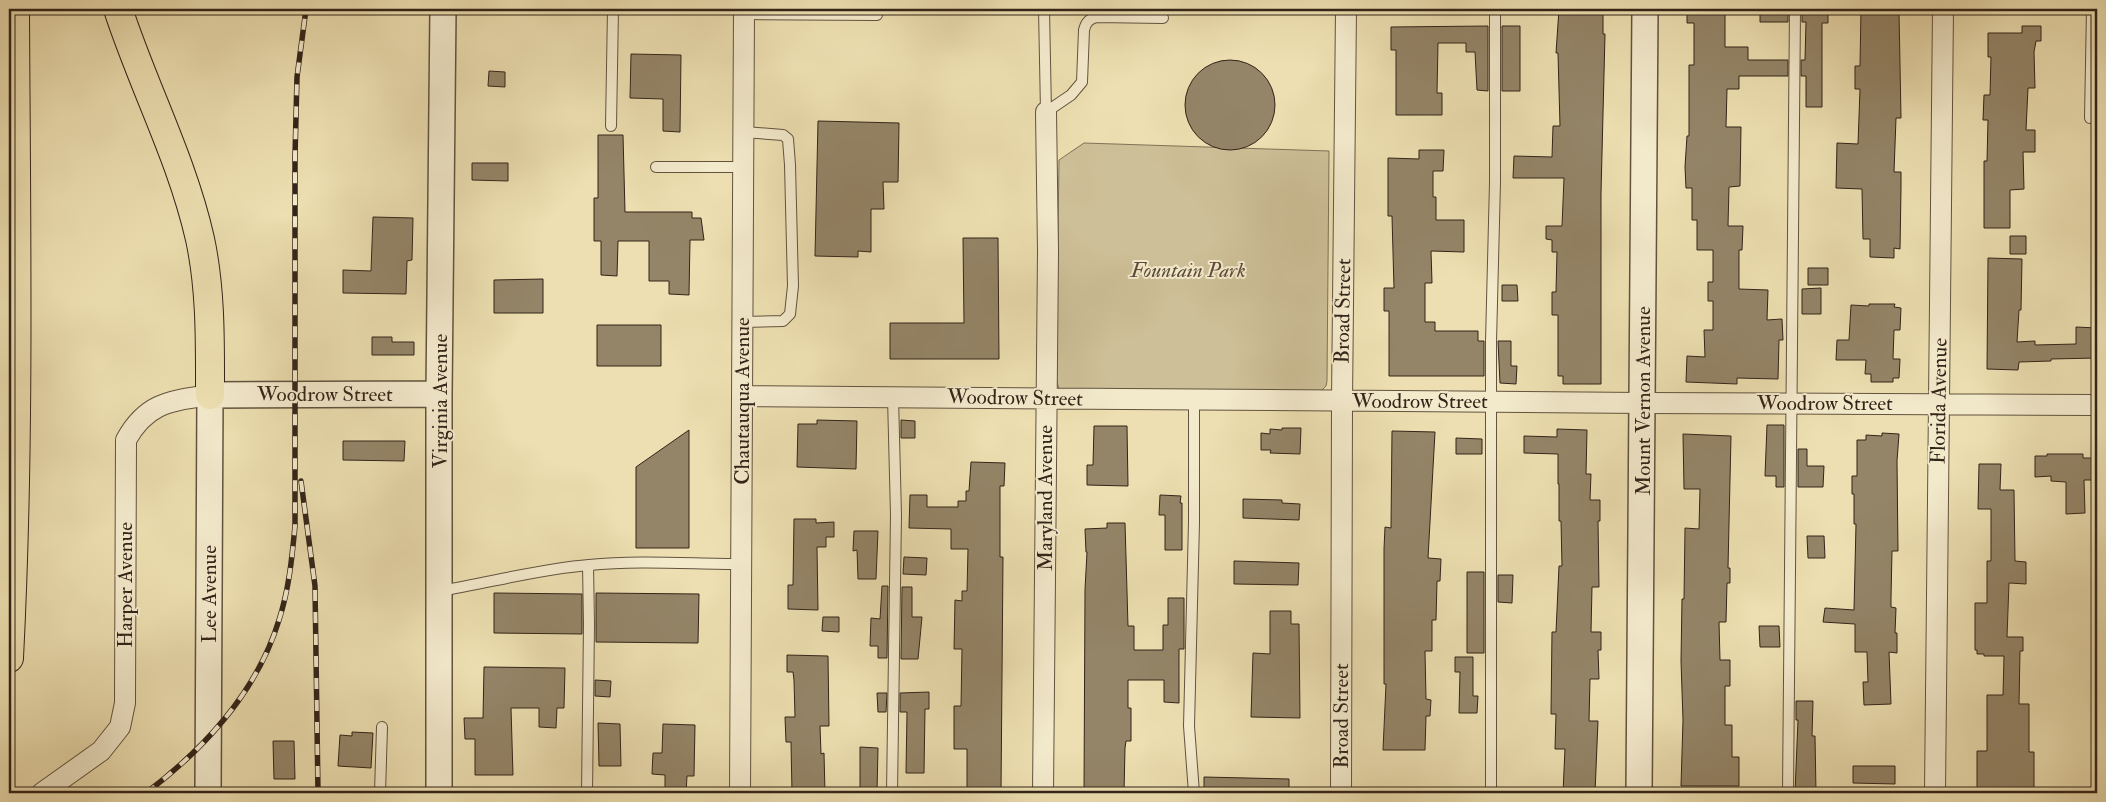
<svg xmlns="http://www.w3.org/2000/svg" width="2106" height="802" viewBox="0 0 2106 802" font-family="'IM FELL Double Pica',serif">
<style>
.green{fill:#cdbf97;stroke:#807258}
.building{fill:#948568;stroke:#332419}
.lines{fill:none;stroke-linecap:round;stroke-linejoin:round}
.service-casing{stroke:#62533f;stroke-width:12}
.minor-casing{stroke:#62533f;stroke-width:22}
.tertiary-casing{stroke:#62533f;stroke-width:28}
.motorway-casing{stroke:#332419;stroke-width:30}
.service{stroke:#f3eacc;stroke-width:10}
.minor{stroke:#f3eacc;stroke-width:20}
.tertiary{stroke:#f3eacc;stroke-width:25}
.motorway{stroke:#eddfb1;stroke-width:28}
.rail-casing{stroke:#332419;stroke-width:5.5}
.rail{stroke:#f3eacc;stroke-width:4;stroke-dasharray:11;stroke-linecap:butt}
.labels{text-anchor:middle;dominant-baseline:central;stroke-width:4;stroke-linejoin:round;paint-order:stroke}
.park-label{font-size:21px;font-style:italic;fill:#5a4b38;stroke:#f3eacc}
.street-label{font-size:21px;fill:#332419;stroke:#f3eacc}
</style>
<rect width="100%" height="100%" fill="#eddfb1"/>
<filter id="stains"><feTurbulence type="fractalNoise" baseFrequency=".004" numOctaves="4"/><feColorMatrix values="0 0 0 0 .2 0 0 0 0 .09 0 0 0 0 .02 0 0 0 .5 -.17"/></filter>
<radialGradient id="worn" r=".72"><stop offset=".6" stop-color="#630" stop-opacity="0"/><stop offset="1" stop-color="#630" stop-opacity=".3"/></radialGradient>
<path class="green" d="M1084 143 1329 151 1327 381 1326 386 1319 393 1059 389 1056 379 1059 160Z"/>
<path class="building" d="M1559 9H1603V34H1605L1601 193V384H1563V376H1558V315H1552V292H1556L1557 252H1552V240L1546 239V226H1562L1564 178H1513L1514 156 1552 157 1553 126H1560L1558 53H1556Z
M1687 9H1725V47H1748V60H1788V76H1739V89H1727L1726 127H1741L1740 186 1729 187 1728 226H1743L1742 250H1739V289L1768 290 1767 320 1782 319 1783 340H1779L1778 379 1737 378V384L1686 382 1687 356 1705 357 1704 330H1713V301H1708V282H1713V250H1697V220H1692V188H1686L1685 167 1687 136H1689V65H1694V23H1687Z
M1760 9H1788V22H1760Z
M1802 9H1828V23H1822V107H1806V76H1801V60H1805L1806 22H1802Z
M1861 9H1895V11H1899L1901 118H1896L1894 172H1901V188L1900 249 1894 248V258L1870 257V239H1863L1862 189 1836 188 1837 143 1858 144 1860 89H1855V66H1860Z
M1488 26V91L1477 90 1475 52H1466V43H1438L1437 93H1442V115H1396V50H1391V27Z
M1502 26H1520V91H1502Z
M2022 26H2041V41H2036L2034 52 2035 88H2028L2026 130H2035V152H2023L2024 189 2010 190V228H1984V161H1987L1988 120H1983L1984 95H1990L1991 57H1988V33H2022Z
M631 54 681 55 680 132 663 131V99L630 98Z
M1185 105a45 45 0 1 1 90 0a45 45 0 1 1-90 0Z
M489 71 505 72V87L488 86Z
M818 121 899 123 898 182H883L884 209H871V252L858 251V257L815 256Z
M598 135H623L625 212H692V218H701L704 240H690L689 295 669 294V281H649V241H618L617 276 601 275V241H594V198H598Z
M1419 150H1444L1443 171H1433V197H1436V220H1464V252L1431 251 1432 283H1425V322H1435V331H1478V341H1484V376H1389V311H1384V288H1394L1392 216H1388V158L1419 159Z
M472 163H508V181L472 180Z
M373 217 413 218 412 260 407 261 406 294 343 293V270L371 271Z
M2010 236H2026V254H2010Z
M963 238H998L999 359H890V323H964Z
M1988 258 2022 259 2021 310H2019L2017 342 2035 341V345L2076 344V327L2097 328V358L2051 359V361L2019 362 2018 370 1987 369Z
M1808 268H1828V285H1808Z
M543 279V313H494V280Z
M1502 285H1517L1518 301H1502Z
M1821 288V314H1802V289Z
M1869 304H1895L1894 307 1901 308 1900 330H1894L1893 359H1900L1899 378H1893V382H1871V374H1865L1866 360H1836L1837 340H1849L1851 305 1869 306Z
M597 325H661V366H597Z
M372 337H392V342H414V355H372Z
M1498 341H1511V366H1517L1516 384 1500 383Z
M817 420 857 421 856 469 797 467 798 424H817Z
M901 420 915 421V438H901Z
M1767 425H1784V487H1776V476H1765Z
M1094 426H1127L1128 486 1087 485V465H1093Z
M1282 428H1301L1300 454 1270 453 1271 450H1261V433L1270 434V429L1282 430Z
M1557 429 1587 430 1586 474H1591L1590 500H1600V521H1598L1599 587H1592L1591 632H1601V650H1598L1599 679H1590L1589 721H1598L1595 793H1563L1565 749H1555L1556 714H1551L1552 632H1556L1559 566H1562L1561 521H1559V484H1558V454L1524 453V436L1557 437Z
M689 430V548H636V467Z
M1392 431 1435 432 1428 558 1441 559 1440 581H1437L1436 620H1432V651H1425L1426 699 1431 700 1430 716H1426L1425 750H1383L1386 684H1384V549L1385 527 1391 528Z
M1882 433 1899 434 1897 461 1898 551H1892L1891 598V607L1896 608 1895 633H1897V653L1889 652 1891 704 1864 705 1863 682H1868L1867 652H1855V624L1823 622 1825 608 1854 610 1856 524H1854V494H1852V476H1857V440H1866V435L1882 436Z
M1683 434 1731 436 1728 568H1730V583H1727L1726 622H1719L1720 660H1730V686H1725V725H1732V757H1739V786H1681L1683 720 1681 661 1682 599H1684L1685 528 1699 529 1700 489H1684Z
M1456 438 1482 439V454H1456Z
M343 441H405L404 461 343 460Z
M1798 449H1807V466H1824L1823 487H1798Z
M2047 454H2083V458H2097V480H2084L2085 513 2066 514V482L2051 481V476L2035 477V456H2047Z
M971 462 1005 463 1004 486H1000V557H1003L1001 793H967V749H954V706H961L962 649H954L955 600 962 601V591H967L968 549H951V529L909 528 910 495H927V507H958V501H966V491H969Z
M1979 464H2001L2000 490H2014L2015 561 2026 562V584L2009 583 2007 637H2023V651H2020L2019 704H2029V752H2034V793H2013V788H1977V751H1987V695H2003L2004 656H1984V654H1977V650H1975V603H1987V561H1991V509H1978Z
M1160 495 1181 496 1180 503H1182V550H1165V515H1159Z
M1243 499 1282 500V503L1300 504 1299 520 1243 518Z
M794 519H816V523L834 522V537H826V547H817L818 610 788 609V585H793Z
M1107 523H1125L1128 626H1134V650H1163V625H1168V598H1184V649H1179V703L1164 702V680H1128V708H1131V741H1126L1125 748 1124 793H1084L1085 590 1087 552H1086L1085 529 1107 528Z
M854 531H878L876 579H858L857 550 853 551Z
M1807 536H1824L1825 558H1808Z
M904 557 927 558 926 575 903 574Z
M1234 561 1299 563 1298 585 1234 584Z
M1467 572H1484V653H1467Z
M1498 575H1513L1512 603 1498 602Z
M882 586H888L887 658H878V646H870L871 618 880 619Z
M902 587H912V617H922L918 659H901Z
M494 593 582 594V634L494 633Z
M596 593 699 594 698 643 596 642Z
M1270 611H1291V624H1299L1300 718 1251 717 1253 653 1270 654Z
M823 617H839V632L822 631Z
M1759 626H1779L1780 647H1760Z
M787 655 828 656 829 726H820L821 754 824 753 825 793H792L791 742H786L785 717H795L794 680 793 672H787Z
M1455 657H1473V696H1478L1477 713H1459L1460 672H1455Z
M484 667 565 668 564 708H557L556 728 539 727V708H511L513 775H475V739H465L464 718H483Z
M595 680 611 681 610 697 595 696Z
M929 692V709H925L924 773H906L907 712H900V693Z
M877 693H887L886 712H878Z
M1796 701H1813L1812 736H1815L1816 793H1795L1798 720H1796Z
M598 723 620 724 621 766H599Z
M663 724 695 725 694 776H687L686 793H665V775L652 774 653 753H662Z
M352 732 373 733 371 768 338 766 340 735 352 736Z
M273 741H294L295 779H274Z
M860 747 878 748 877 793H860Z
M1853 766H1895V784L1853 783Z
M1204 777 1289 779V793H1204Z"/>
<g class="lines">
<g class="service-casing">
<path id="service" d="M1044 9 1046 112
M744 14 877 15
M1046 112 1071 95 1082 82 1084 30C1086 22 1089 19 1097 17L1163 18
M2090 118 2092 9
M611 126 613 9
M656 167H744
M742 322 783 321 790 314 793 286 790 165 788 139 783 135 744 132
M1194 400V522L1189 726 1194 793
M439 591C489 583 538 569 589 565 639 560 691 564 741 564
M380 793 382 727
M587 793 589 624 588 565
M892 793 896 515 893 397
M1491 793V342L1495 182V9
M1788 793 1795 9"/>
</g>
<g class="minor-casing">
<path id="minor" d="M742 396 1643 403 2097 405
M42 793 101 751 120 727 125 703 126 440C147 402 171 401 210 395
M740 793 744 9
M1043 793 1048 251 1046 112
M1341 793 1342 401 1346 9
M1935 793 1943 9"/>
</g>
<g class="tertiary-casing">
<path id="tertiary" d="M208 793 210 395 439 394
M439 793V394L443 9
M1639 793 1645 9"/>
</g>
<g class="motorway-casing">
<path id="motorway" d="M118 9C143 86 182 159 200 239 211 290 210 343 210 395
M9 658C20 442 16 225 15 9"/>
</g>
<use href="#service" class="service"/>
<use href="#minor" class="minor"/>
<use href="#tertiary" class="tertiary"/>
<use href="#motorway" class="motorway"/>
<g class="rail-casing">
<path id="rail" d="M301 481 315 586 318 793
M146 793C204 749 257 692 279 620 289 589 292 558 295 526V156L297 77 306 9"/>
</g>
<use href="#rail" class="rail"/>
</g>
<g class="labels">
<g class="park-label">
<text x="1188" y="270">Fountain Park</text>
</g>
<g class="street-label">
<text transform="translate(1343 311) rotate(-89)">Broad Street</text>
<text x="325" y="394">Woodrow Street</text>
<text transform="translate(1015 398) rotate(1)">Woodrow Street</text>
<text transform="translate(440 401) rotate(-90)">Virginia Avenue</text>
<text transform="translate(742 401) rotate(-90)">Chautauqua Avenue</text>
<text x="1420" y="401">Woodrow Street</text>
<text transform="translate(1643 401) rotate(-90)">Mount Vernon Avenue</text>
<text transform="translate(1939 401) rotate(-89)">Florida Avenue</text>
<text x="1825" y="403">Woodrow Street</text>
<text transform="translate(1045 498) rotate(-90)">Maryland Avenue</text>
<text transform="translate(125 585) rotate(-90)">Harper Avenue</text>
<text transform="translate(209 594) rotate(-90)">Lee Avenue</text>
<text transform="translate(1341 716) rotate(-90)">Broad Street</text>
</g>
</g>
<rect width="2106" height="802" fill="none" stroke="#eddfb1" stroke-width="30"/>
<rect x="10" y="10" width="2086" height="782" fill="none" stroke="#332419" stroke-width="2.5"/>
<rect x="15" y="15" width="2076" height="772" fill="none" stroke="#332419"/>
<rect width="100%" height="100%" filter="url(#stains)"/>
<rect width="100%" height="100%" fill="url(#worn)"/>
</svg>
